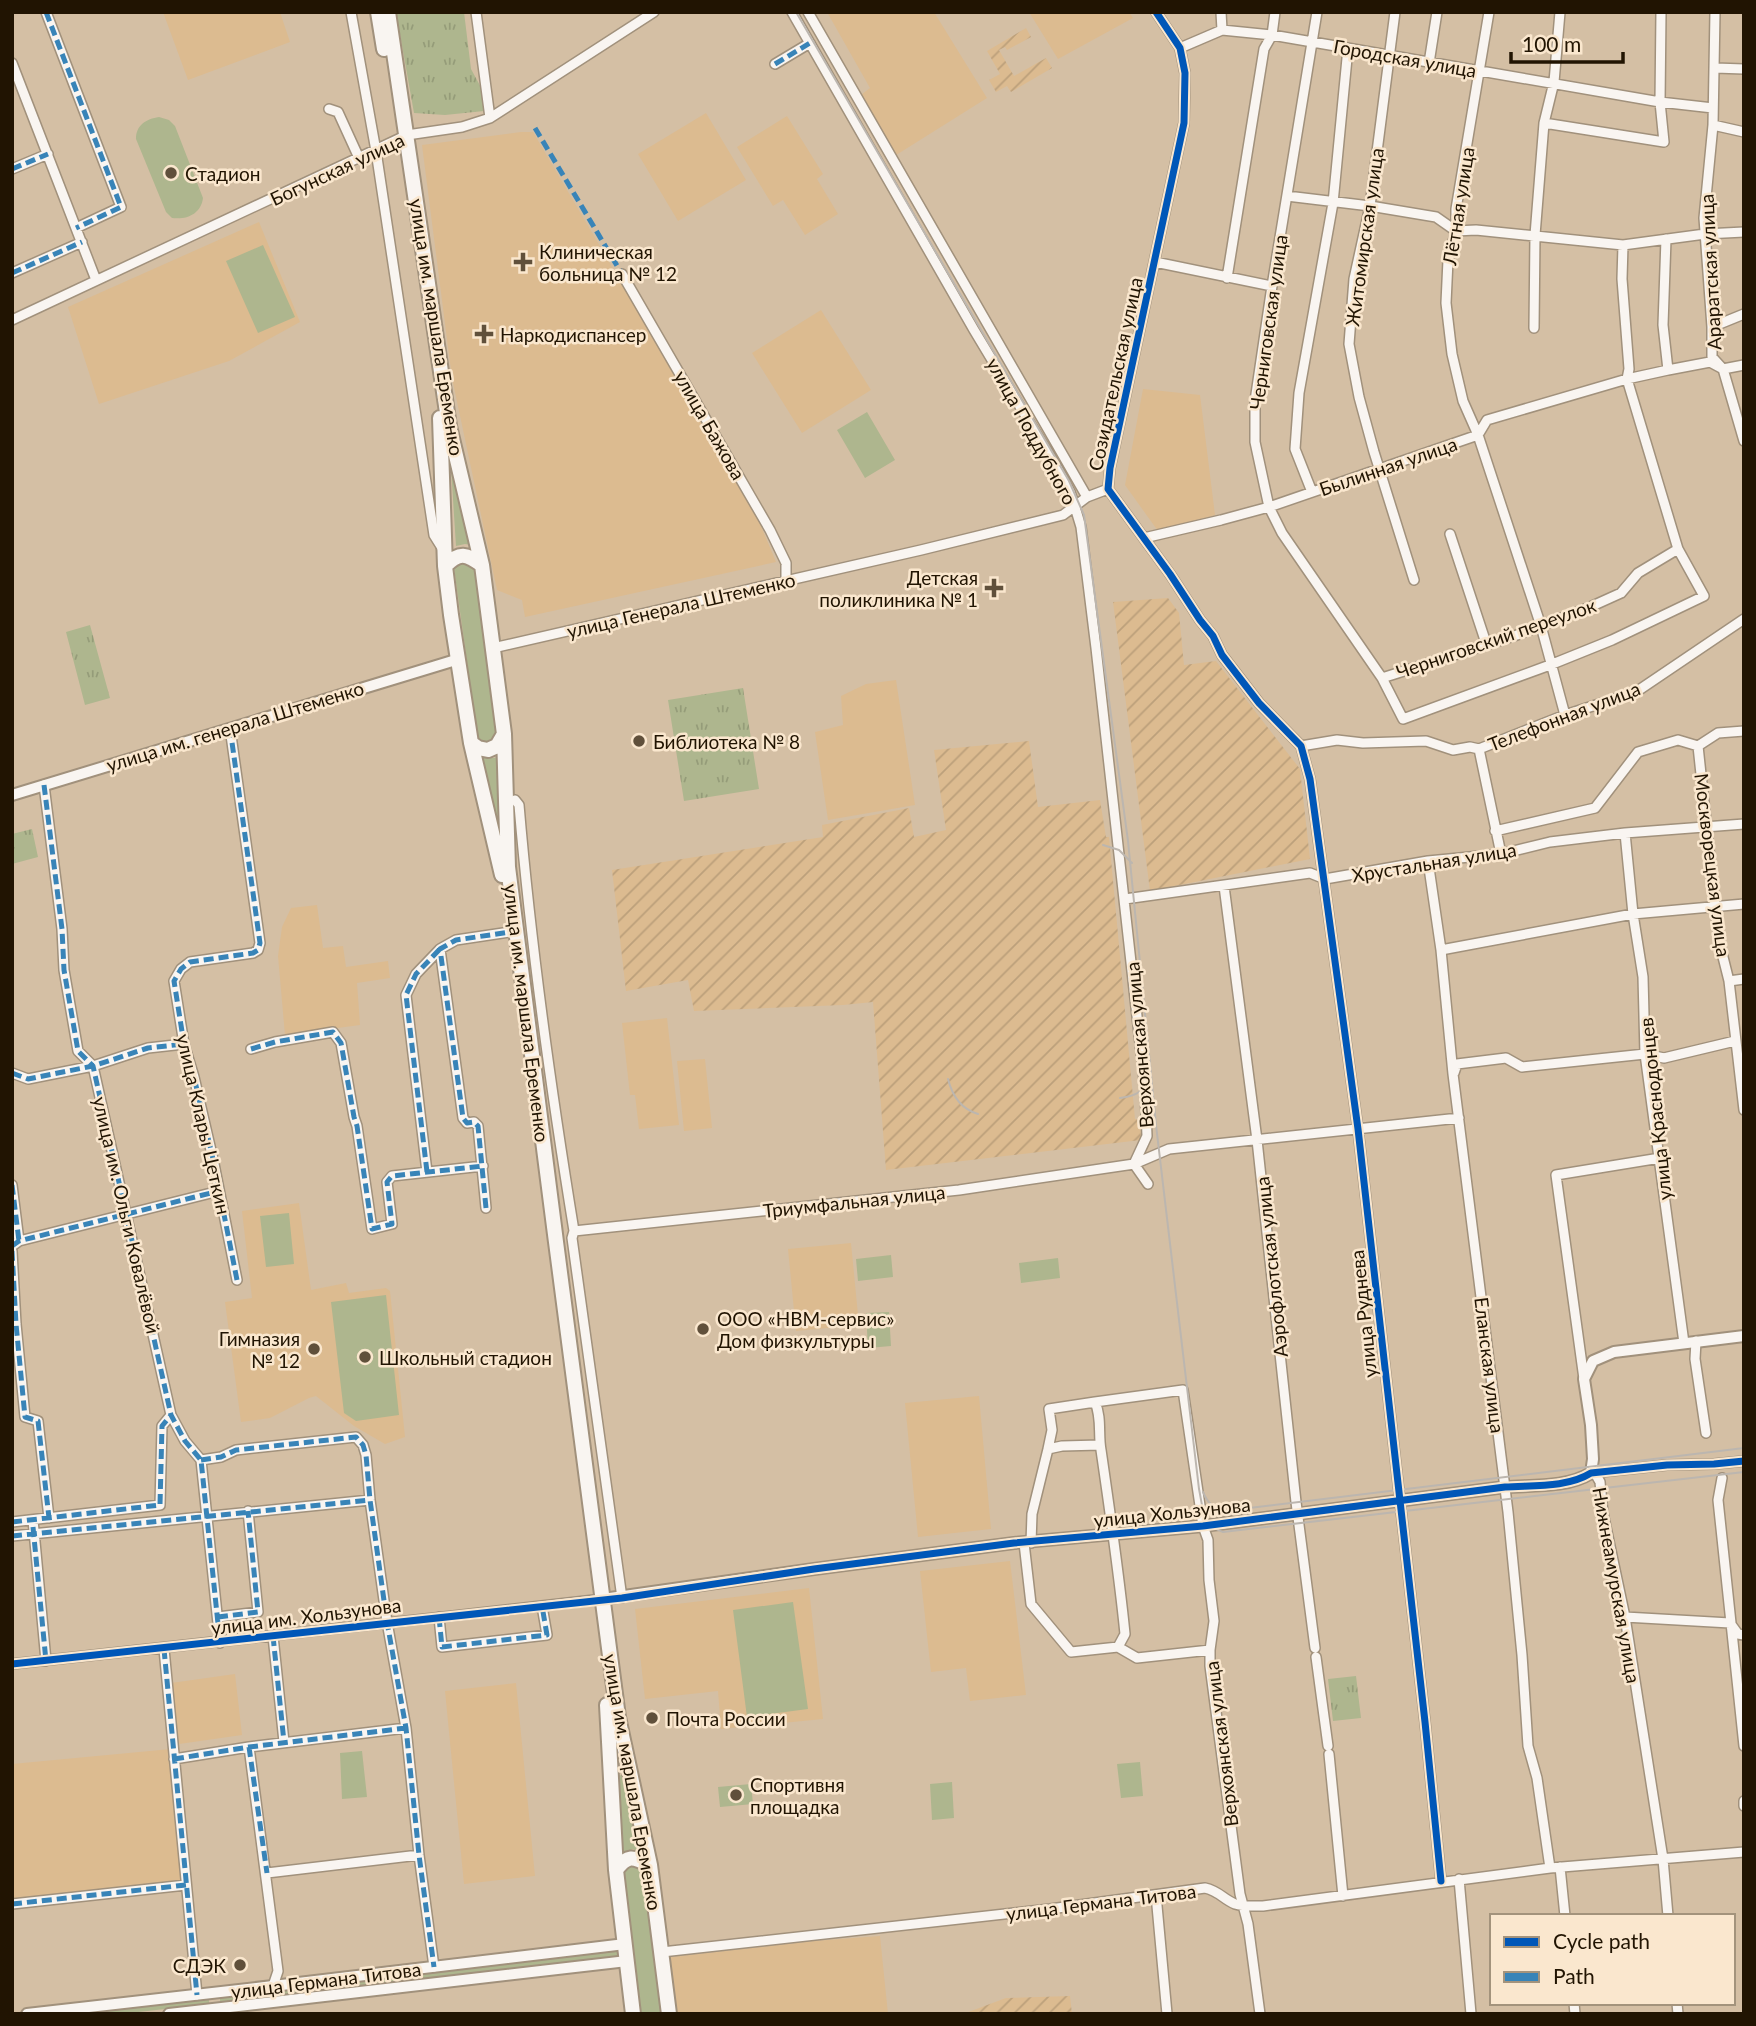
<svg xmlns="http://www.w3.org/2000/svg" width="1756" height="2026" viewBox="0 0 1756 2026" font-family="Lato,sans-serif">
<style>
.built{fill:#dcbb90}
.industrial{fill:url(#industrial-furrows)}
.grass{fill:#aeb68e}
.park{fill:url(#park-tufts)}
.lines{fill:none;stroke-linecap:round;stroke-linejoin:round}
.minor-casing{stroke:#a1917c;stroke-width:12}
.tertiary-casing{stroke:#a1917c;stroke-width:14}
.trunk-casing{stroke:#a1917c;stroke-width:18}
.minor{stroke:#f9f5f1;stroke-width:9}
.tertiary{stroke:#f9f5f1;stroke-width:10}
.trunk{stroke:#f9f5f1;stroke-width:14}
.tram{stroke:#bcb6af;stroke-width:2}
.quiet{stroke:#3884b8;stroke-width:5;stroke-dasharray:10 5;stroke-linecap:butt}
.cycleway-casing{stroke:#fae7ce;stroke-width:11}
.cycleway{stroke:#0057b8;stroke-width:7}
.poi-dot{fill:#60503b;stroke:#fae7ce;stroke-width:2.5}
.labels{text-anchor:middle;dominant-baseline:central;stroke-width:5;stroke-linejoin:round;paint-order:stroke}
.street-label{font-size:19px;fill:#211402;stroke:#fae7ce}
.poi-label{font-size:19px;fill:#211402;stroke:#fae7ce;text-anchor:start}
</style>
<defs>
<pattern id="industrial-furrows" width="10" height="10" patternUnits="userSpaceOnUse" patternTransform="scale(1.75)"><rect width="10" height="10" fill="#dcbb90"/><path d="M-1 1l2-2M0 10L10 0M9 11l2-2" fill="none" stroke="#bca07b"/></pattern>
<pattern id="park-tufts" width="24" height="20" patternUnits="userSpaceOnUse" patternTransform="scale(1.75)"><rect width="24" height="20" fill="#aeb68e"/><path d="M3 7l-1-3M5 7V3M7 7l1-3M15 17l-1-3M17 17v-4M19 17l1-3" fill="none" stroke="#959c79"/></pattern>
</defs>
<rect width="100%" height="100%" fill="#d4bfa4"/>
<path class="built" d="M163 12H280L290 42 188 80Z
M827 12H934L987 98 893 157 857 98 870 88Z
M1029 12H1129L1133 18 1058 59Z
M706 113 746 180 678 221 638 154Z
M787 116 823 174 817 179 838 214 805 235 783 200 773 206 737 147Z
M521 132H533L753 507 776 562 525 617 522 600 497 590 452 378 422 145Z
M259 222 300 322 229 361 99 404 68 307Z
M821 310 871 390 802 433 752 353Z
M1143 389 1200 395 1215 515 1158 531 1125 485Z
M896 680 915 805 828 820 815 732 843 725 841 696 866 684Z
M317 905 323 948 343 946 346 967 388 961 390 978 357 983 360 1025 285 1035 278 956 282 927 291 908Z
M667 1018 679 1125 639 1129 635 1095H630L622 1023Z
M705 1059 712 1128 684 1131 677 1061Z
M299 1203 311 1290 346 1283 349 1293 386 1288 390 1291 405 1437 385 1444 354 1426 316 1396 309 1398 270 1418 241 1422 225 1302 252 1298 242 1211Z
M851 1243 859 1325 796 1331 788 1249Z
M979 1396 991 1529 918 1537 905 1403Z
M1010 1561 1026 1695 970 1701 966 1668 931 1672 920 1571Z
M809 1588 823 1719 721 1729 718 1691 645 1699 635 1609Z
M235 1674 242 1735 179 1744 171 1683Z
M516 1683 535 1876 464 1884 445 1691Z
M171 1749 186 1883 12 1900V1764Z
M880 1936 888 2014H674L670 1957 814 1941Z"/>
<path class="industrial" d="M1026 28 1031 37 1007 50 1005 47 999 50 1014 76 1046 58 1052 68 1011 92 1007 86 996 92 989 80 1000 74 987 51Z
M1168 598 1179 613 1184 665 1216 661 1300 769 1310 859 1150 891 1113 602Z
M1029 741 1038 807 1100 800 1106 837H1109L1135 1119 1140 1120 1141 1140 886 1170 873 1002 843 1005 694 1011 688 980 626 991 612 870 823 837 822 825 909 808 914 837 946 830 934 750Z
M1070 1996 1072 2014H963L1006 1998Z"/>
<path class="grass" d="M159 117 169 120 175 126 203 198C201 214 187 220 172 218L166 212 136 139C136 125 146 119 159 117Z
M263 245 295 317 258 333 226 261Z
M867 412 895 460 865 478 837 430Z
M451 468H455L471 545 465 544 456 546Z
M464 561 474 567 477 573 499 737 489 743 481 742 477 734 454 568 458 564Z
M500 756 504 842 500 843 483 758H494Z
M289 1213 294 1264 266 1267 260 1216Z
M891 1255 893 1277 858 1281 856 1259Z
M1058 1258 1060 1278 1021 1283 1019 1263Z
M386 1295 399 1415 356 1421 344 1413 331 1302Z
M889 1312 891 1346 868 1348 866 1313Z
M793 1602 808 1709 747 1717 733 1610Z
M362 1751 367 1797 342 1799 340 1753Z
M1140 1762 1143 1796 1121 1798 1117 1764Z
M619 1775 624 1776 644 1854 633 1849 619 1855 616 1778Z
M952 1782 954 1818 932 1820 930 1784Z
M751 1784 753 1804 720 1807 718 1787Z
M631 1862 645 1868 662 2014H640L622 1872Z
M617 1948 618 1957 220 2004V1995Z
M209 1996V2004L121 2014H54Z"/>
<path class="park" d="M396 12H464L471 69 490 104 484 111 445 115 414 113Z
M90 625 110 698 85 705 66 632Z
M743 688 759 789 684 801 668 700Z
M32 829 38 857 12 864V834Z
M1356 1676 1361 1718 1333 1721 1328 1679Z"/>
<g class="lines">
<g class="minor-casing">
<path id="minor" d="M46 12 121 207 76 228
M351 12 376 151 434 535 444 551
M476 12 490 118
M792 12 974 330 1057 468 1070 492 1075 507 1081 527 1096 648 1145 1088 1147 1136 1134 1164 1148 1184
M808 12 1087 497
M1156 12 1180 48 1185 73 1184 123 1110 468 1108 489 1170 574 1200 620 1213 636 1222 655 1259 703 1301 746 1310 779 1358 1129 1425 1722 1441 1881
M1221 12 1222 30
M1317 12 1272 286 1255 401V442L1269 507 1282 533 1382 678 1403 719 1550 665 1612 640 1704 596 1678 549 1627 379 1629 369 1622 279 1623 245
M1395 12 1370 206 1354 279 1349 344 1359 397 1374 452 1414 580
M1489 12 1456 209V231L1448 260 1446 303 1452 354 1463 401 1478 435 1541 626 1565 715
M1715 12 1713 125 1704 218 1712 327V357L1723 369 1744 441
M1180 48 1222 30 1272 35 1660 102 1713 108
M12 63 96 280
M1429 63 1437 12
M775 64 810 43
M1715 68 1744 69
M329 109 338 112 359 158
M1544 123 1664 142 1660 102 1661 12
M1713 125 1744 132
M12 169 48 154
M1287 196 1370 206 1436 217 1456 231 1476 230 1623 245 1705 234 1744 232
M1666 239 1663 325 1668 370
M1155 262 1272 286
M12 273 82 242
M622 274 770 530 786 563V581
M1227 278 1264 49 1272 35 1275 12
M12 320 407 135 462 127 490 118 654 12
M1712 327 1744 314
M1534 328 1535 235 1544 123 1554 82 1560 12
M1312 492 1295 449 1299 393 1333 203 1348 48
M1450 534 1486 643
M1144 538 1221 520 1269 507 1478 435 1487 420 1627 379 1668 370 1710 362 1723 369 1744 365
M493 648 921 550 1063 515 1087 497 1108 489
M1382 678 1517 635 1590 607 1621 593 1638 573 1678 549
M230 728 260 943 258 950 253 953 190 962 181 969 174 981 184 1044 194 1077 213 1159 237 1280
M1301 746 1337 740 1363 743 1426 741 1453 750 1470 747 1479 749 1565 715 1636 692 1744 619
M1698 746 1715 906 1720 945 1729 981 1744 1110
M1698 746 1718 733 1744 731
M1479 749 1501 854
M44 785 62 929 64 970 78 1051 93 1066 171 1415 185 1441 201 1460 220 1643
M515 800 519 805C531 948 551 1090 574 1231L572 1238 622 1598
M1495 831 1595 808 1638 752 1678 740 1698 746
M1625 833 1633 914 1643 977 1645 1054 1684 1343
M1428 861 1441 950 1453 1074 1508 1512 1522 1655 1528 1746 1537 1778 1550 1868
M1224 886 1257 1140 1296 1502 1315 1648
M1125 899 1310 873 1325 879 1428 861 1501 854 1550 842 1625 833 1744 824
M1441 950 1633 914 1744 904
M1729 981 1744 979
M251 1049 275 1042 333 1032 341 1043 354 1117 357 1126 372 1229 392 1224 387 1182 392 1176 483 1166
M12 1073 28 1079 93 1066 148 1048 184 1044
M1454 1073 1457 1064 1506 1058 1522 1067 1645 1054 1664 1058 1735 1041
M427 1172 406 995 416 974 440 949
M12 1185 19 1241
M486 1208 478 1126 474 1122 467 1123 463 1118 440 949 456 940 510 932
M574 1231 959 1190 1134 1164 1169 1149 1459 1118
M12 1246 19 1241 219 1191
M12 1251 16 1324 25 1417 38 1421 49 1518
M1696 1341 1695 1359 1706 1433
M1584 1379 1556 1175 1660 1158
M1048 1449 1052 1430 1049 1409 1095 1402
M201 1460 221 1457 236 1450 356 1437 363 1445 366 1455 370 1500 387 1622 406 1728 419 1855 434 1967
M1591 1473 1596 1475 1600 1482 1603 1513 1625 1617 1663 1859 1668 1916
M1591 1473 1667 1465 1714 1464 1744 1461
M1722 1478 1718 1500 1744 1746
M33 1520 46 1661
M12 1522 160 1505 162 1426 171 1415
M12 1536 370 1500
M1024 1543 1031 1604 1071 1652 1118 1647 1137 1658 1210 1650
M1031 1543 1032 1514 1048 1449 1062 1446 1100 1445
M218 1617 258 1612 248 1511
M439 1617 442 1647 547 1635 542 1606
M1625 1617 1730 1623 1738 1634 1744 1635
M273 1636 284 1742
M1118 1647 1125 1634C1119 1573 1110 1512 1101 1450 1098 1434 1102 1418 1095 1402L1183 1390 1203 1526 1208 1540 1209 1580 1214 1621 1210 1650V1666L1240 1894 1248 1924 1260 2014
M164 1649 197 1995
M1316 1657 1328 1746
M12 1664C209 1644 406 1621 603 1599
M249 1747 278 1971 273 1986
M1329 1754 1343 1896
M174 1759 249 1747 406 1728
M1744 1806V1801
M1560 1867 1565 1916
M267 1873 419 1855
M1459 1879 1471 2014
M1156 1895 1167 2014
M12 1904 186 1885
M662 1952 1050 1909 1205 1888C1219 1891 1223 1899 1235 1904 1244 1907 1254 1906 1263 1906L1550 1868 1744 1852
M1574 2003 1575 2014
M1677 2003 1678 2014"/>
</g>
<g class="tertiary-casing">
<path id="tertiary" d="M12 795 459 659
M603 1599 814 1569 1014 1543 1203 1526 1505 1487C1532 1485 1567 1488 1591 1473L1593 1459 1591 1425 1584 1379 1593 1361 1614 1352 1744 1336
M27 2014 273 1986 625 1944
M169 2014 627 1961"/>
</g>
<g class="trunk-casing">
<path id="trunk" d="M378 12 384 49
M388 12 449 426 482 565 504 734 508 867 556 1242 618 1717 650 1865 669 2014
M440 418 445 566 451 615 471 743 502 875
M445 566C460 551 466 554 482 565
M471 743 478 748 488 750 497 746 504 734
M607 1705 616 1870 633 2014
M616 1870C628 1854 633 1857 650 1865"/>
</g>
<use href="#minor" class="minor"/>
<use href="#tertiary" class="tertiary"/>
<use href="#trunk" class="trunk"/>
<path class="tram" d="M796 12 1069 481 1084 515 1128 841 1156 1125 1199 1489C1203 1508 1202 1525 1223 1532L1744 1472
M1103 845 1119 850 1132 863
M948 1079C952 1095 961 1109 978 1114
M1120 1098C1137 1096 1145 1091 1151 1075
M1203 1492C1208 1504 1213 1507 1224 1511L1744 1448"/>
<path class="quiet" d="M46 12 121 207 76 228
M775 64 810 43
M535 128 622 274
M12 169 48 154
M12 273 82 242
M230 728 260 943 258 950 253 953 190 962 181 969 174 981 184 1044 194 1077 213 1159 237 1280
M44 785 62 929 64 970 78 1051 93 1066 171 1415 185 1441 201 1460 220 1643
M251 1049 275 1042 333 1032 341 1043 354 1117 357 1126 372 1229 392 1224 387 1182 392 1176 483 1166
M12 1073 28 1079 93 1066 148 1048 184 1044
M427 1172 406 995 416 974 440 949
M12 1185 19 1241
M486 1208 478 1126 474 1122 467 1123 463 1118 440 949 456 940 510 932
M12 1246 19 1241 219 1191
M12 1251 16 1324 25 1417 38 1421 49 1518
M201 1460 221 1457 236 1450 356 1437 363 1445 366 1455 370 1500 387 1622 406 1728 419 1855 434 1967
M12 1522 160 1505 162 1426 171 1415
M33 1527 46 1661
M12 1536 370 1500
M218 1617 258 1612 248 1511
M439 1617 442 1647 547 1635 542 1606
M273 1636 284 1742
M164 1649 197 1995
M249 1747 267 1873
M174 1759 249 1747 406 1728
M12 1904 186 1885"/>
<g class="cycleway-casing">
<path id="cycleway" d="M1156 12 1180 48 1185 73 1184 123 1110 468 1108 489 1170 574 1200 620 1213 636 1222 655 1259 703 1301 746 1310 779 1358 1129 1425 1722 1441 1881
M12 1664 622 1598 814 1569 1014 1543 1203 1526 1505 1487C1532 1485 1567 1488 1591 1473L1667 1465 1714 1464 1744 1461"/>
</g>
<use href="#cycleway" class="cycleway"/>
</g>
<g class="poi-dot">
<circle cx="171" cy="173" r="7"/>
<path d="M519.5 251.5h7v7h7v7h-7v7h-7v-7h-7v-7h7z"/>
<path d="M480.5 323.5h7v7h7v7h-7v7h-7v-7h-7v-7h7z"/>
<path d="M990.5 577.5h7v7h7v7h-7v7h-7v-7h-7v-7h7z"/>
<circle cx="639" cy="741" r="7"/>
<circle cx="703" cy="1329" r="7"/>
<circle cx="314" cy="1349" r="7"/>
<circle cx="365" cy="1357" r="7"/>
<circle cx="652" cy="1718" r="7"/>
<circle cx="736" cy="1795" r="7"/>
<circle cx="240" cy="1965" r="7"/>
</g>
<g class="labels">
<g class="street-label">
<text transform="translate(1405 58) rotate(10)">Городская улица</text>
<text transform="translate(337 169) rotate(-25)">Богунская улица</text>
<text transform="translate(1458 206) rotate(-81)">Лётная улица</text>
<text transform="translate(1364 237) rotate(-82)">Житомирская улица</text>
<text transform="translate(1710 272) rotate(-93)">Араратская улица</text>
<text transform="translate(1268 322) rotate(-82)">Черниговская улица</text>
<text transform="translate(437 327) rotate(81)">улица им. маршала Еременко</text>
<text transform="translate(1115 374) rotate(-78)">Созидательская улица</text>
<text transform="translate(710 425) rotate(60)">улица Бажова</text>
<text transform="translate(1032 431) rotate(61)">улица Поддубного</text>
<text transform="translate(1388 466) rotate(-19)">Былинная улица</text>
<text transform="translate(681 605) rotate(-13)">улица Генерала Штеменко</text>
<text transform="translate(1496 638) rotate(-19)">Черниговский переулок</text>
<text transform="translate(1564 716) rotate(-21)">Телефонная улица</text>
<text transform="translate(235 726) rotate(-17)">улица им. генерала Штеменко</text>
<text transform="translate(1434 862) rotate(-9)">Хрустальная улица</text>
<text transform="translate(1713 865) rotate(83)">Москворецкая улица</text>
<text transform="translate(527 1013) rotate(83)">улица им. маршала Еременко</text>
<text transform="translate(1139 1045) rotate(-95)">Верхоянская улица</text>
<text transform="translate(1655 1109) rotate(-96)">улица Краснодонцев</text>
<text transform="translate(204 1124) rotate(77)">улица Клары Цеткин</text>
<text transform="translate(854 1201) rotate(-6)">Триумфальная улица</text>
<text transform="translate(127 1215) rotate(77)">улица им. Ольги Ковалёвой</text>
<text transform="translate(1271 1267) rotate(-96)">Аэрофлотская улица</text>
<text transform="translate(1363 1314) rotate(-96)">улица Руднева</text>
<text transform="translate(1490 1365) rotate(83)">Еланская улица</text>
<text transform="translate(1172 1512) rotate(-6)">улица Хользунова</text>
<text transform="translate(1617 1585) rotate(80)">Нижнеамурская улица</text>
<text transform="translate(306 1616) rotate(-7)">улица им. Хользунова</text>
<text transform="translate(1221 1744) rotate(-97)">Верхоянская улица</text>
<text transform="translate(633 1782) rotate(80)">улица им. маршала Еременко</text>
<text transform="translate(1101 1902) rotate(-7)">улица Германа Титова</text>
<text transform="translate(326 1980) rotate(-7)">улица Германа Титова</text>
</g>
<g class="poi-label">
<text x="185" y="173">Стадион</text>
<text x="539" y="251">Клиническая<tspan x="539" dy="22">больница № 12</tspan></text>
<text x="500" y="334">Наркодиспансер</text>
<text x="978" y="577" text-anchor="end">Детская<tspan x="978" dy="22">поликлиника № 1</tspan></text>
<text x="653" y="741">Библиотека № 8</text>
<text x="717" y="1318">ООО «НВМ-сервис»<tspan x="717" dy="22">Дом физкультуры</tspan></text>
<text x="300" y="1338" text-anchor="end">Гимназия<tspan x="300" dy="22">№ 12</tspan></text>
<text x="379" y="1357">Школьный стадион</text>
<text x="666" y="1718">Почта России</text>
<text x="750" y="1784">Спортивня<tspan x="750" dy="22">площадка</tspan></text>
<text x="226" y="1965" text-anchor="end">СДЭК</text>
</g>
</g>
<rect width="1756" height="2026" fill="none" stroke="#211402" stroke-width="28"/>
<rect x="1490" y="1914" width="245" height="91" fill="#fae7ce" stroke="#a3937c" stroke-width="2"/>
<rect x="1504" y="1937" width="35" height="10" fill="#0057b8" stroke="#a3937c" stroke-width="2"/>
<text x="1553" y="1949" font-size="21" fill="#211402">Cycle path</text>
<rect x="1504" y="1972" width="35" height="10" fill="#3884b8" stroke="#a3937c" stroke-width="2"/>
<text x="1553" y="1984" font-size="21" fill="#211402">Path</text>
<path d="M1511 52v10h112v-10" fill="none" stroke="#211402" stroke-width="3.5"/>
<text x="1522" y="52" font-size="21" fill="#211402" stroke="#fae7ce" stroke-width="5" paint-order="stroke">100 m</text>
</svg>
